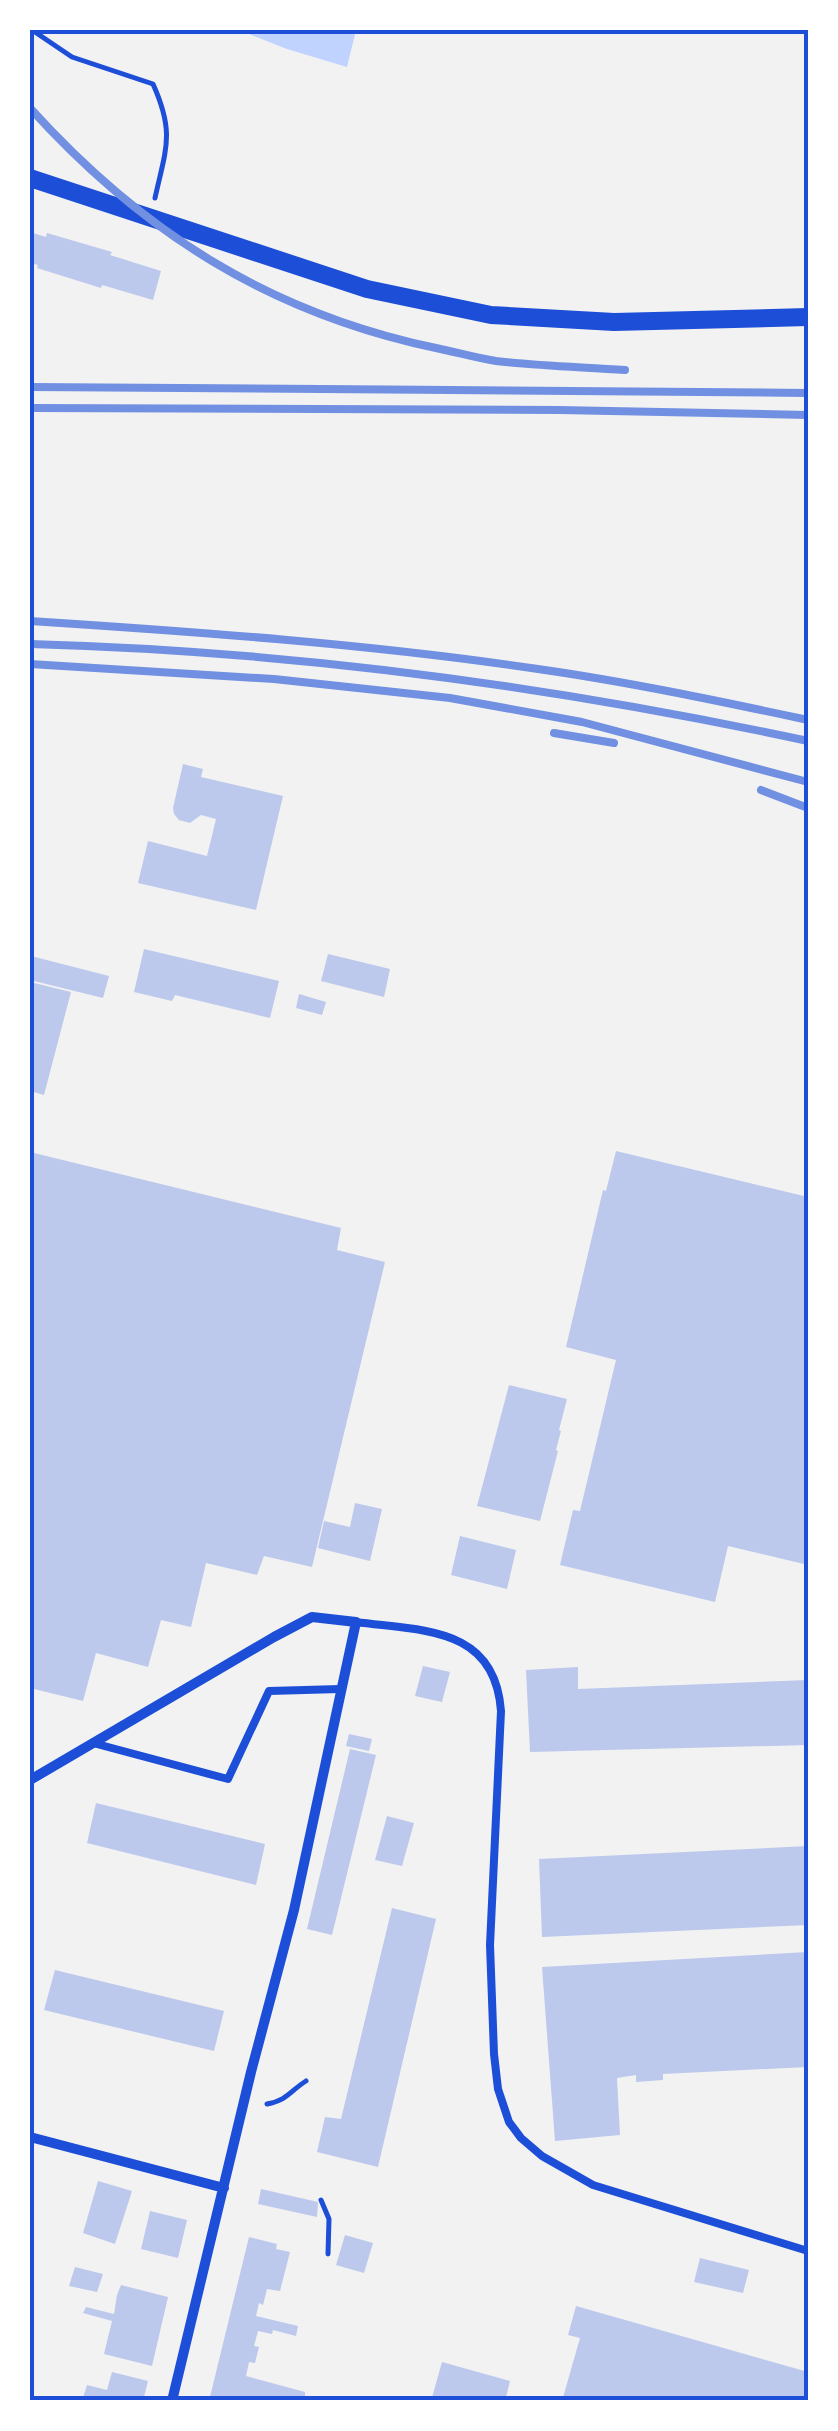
<svg xmlns="http://www.w3.org/2000/svg" width="838" height="2431" viewBox="0 0 838 2431" font-family="Cabin,sans-serif">
<style>
.water{fill:#bfd3fe}
.building{fill:#bdc9ec}
.lines{fill:none;stroke-linecap:round;stroke-linejoin:round}
.path{stroke:#1d4ed8;stroke-width:5}
.service{stroke:#1d4ed8;stroke-width:8}
.minor{stroke:#1d4ed8;stroke-width:10}
.tertiary{stroke:#1d4ed8;stroke-width:18}
.rail{stroke:#7290e2;stroke-width:8}
.neatline{fill:none;stroke:#1d4ed8;stroke-width:4}
</style>
<rect width="100%" height="100%" fill="#f2f2f2"/>
<path class="water" d="M239 30H356L347 67 287 49Z"/>
<path class="building" d="M30 232 46 237 47 233 112 252 110 255 161 271 153 300 102 285 101 288 37 268 38 265 30 263Z
M183 764 203 769 201 777 283 796 256 910 138 883 148 841 207 856 216 819 201 815 190 823 179 820 174 814 173 808Z
M144 949 279 981 270 1018 175 995 172 1001 134 992Z
M328 954 390 969 384 997 321 981Z
M31 956 109 976 103 998 30 980Z
M30 982 71 992 44 1095 30 1091Z
M299 994 326 1002 322 1015 296 1008Z
M616 1151 808 1197V1565L728 1546 715 1602 560 1565 573 1510 580 1511 616 1360 566 1347 603 1190 606 1191Z
M30 1152 341 1228 337 1250 385 1262 312 1567 264 1556 257 1575 206 1563 191 1627 161 1620 148 1667 96 1653 83 1701 30 1688Z
M509 1385 567 1399 559 1430 561 1431 556 1450 558 1451 540 1521 477 1506Z
M355 1503 382 1509 370 1561 318 1548 324 1521 350 1527Z
M460 1536 516 1550 507 1589 451 1575Z
M423 1666 450 1672 442 1702 415 1696Z
M578 1667V1689L808 1680V1745L530 1752 526 1670Z
M349 1734 372 1739 369 1751 346 1746Z
M350 1749 376 1755 332 1935 307 1929Z
M96 1803 265 1844 256 1885 87 1843Z
M387 1816 414 1823 402 1866 375 1860Z
M808 1846V1925L542 1937 539 1859Z
M392 1908 436 1919 378 2167 317 2152 325 2117 341 2119Z
M808 1952V2033H806L808 2067 663 2074V2080L636 2082V2075L617 2078 620 2135 555 2141 542 1967Z
M55 1970 224 2011 214 2051 44 2010Z
M98 2181 132 2191 115 2244 83 2233Z
M261 2189 318 2202 317 2217 258 2204Z
M150 2211 187 2220 178 2258 141 2249Z
M345 2235 373 2243 364 2273 336 2265Z
M249 2237 277 2244 276 2249 290 2252 280 2291 267 2289 263 2305 259 2303 256 2316 298 2326 296 2336 273 2330 272 2334 258 2331 254 2346 259 2347 255 2363 249 2362 246 2376 305 2392V2401H209Z
M700 2258 749 2270 743 2293 694 2282Z
M75 2267 103 2274 97 2292 69 2286Z
M121 2285 168 2297 152 2366 104 2354 112 2321 83 2313 86 2307 114 2314 117 2295Z
M576 2306 808 2372V2401H562L580 2338 568 2335Z
M442 2362 510 2381 505 2401H431Z
M112 2372 148 2381 143 2401H82L87 2385 107 2390Z"/>
<g class="lines">
<path class="path" d="M32 30 72 57 153 84C175 133 166 148 155 198
M267 2104C288 2100 290 2091 306 2081
M321 2200 329 2219 328 2254"/>
<path class="service" d="M356 1622C422 1631 495 1626 501 1711L490 1945 494 2054 498 2089 509 2122 521 2138 542 2156 593 2185 808 2251
M93 1743 228 1779 269 1691 340 1689"/>
<path class="minor" d="M30 1780 274 1637 312 1617 356 1622 294 1910 251 2072 172 2401
M30 2137 224 2188"/>
<path class="tertiary" d="M30 178 367 289 491 315 614 322 808 317"/>
<path class="rail" d="M30 108C143 233 270 313 436 348 456 352 476 358 496 361 538 366 582 367 625 370
M30 387C289 388 549 391 808 393
M30 408 559 410 808 415
M30 621C200 632 370 644 538 669 629 682 719 701 808 720
M30 644C292 651 552 686 808 741
M30 664 274 679 450 698 582 722 808 782
M554 733 614 743
M761 790 808 808"/>
</g>
<rect width="838" height="2431" fill="none" stroke="#ffffff" stroke-width="65"/>
<rect x="32" y="32" width="774" height="2366" class="neatline"/>
</svg>
